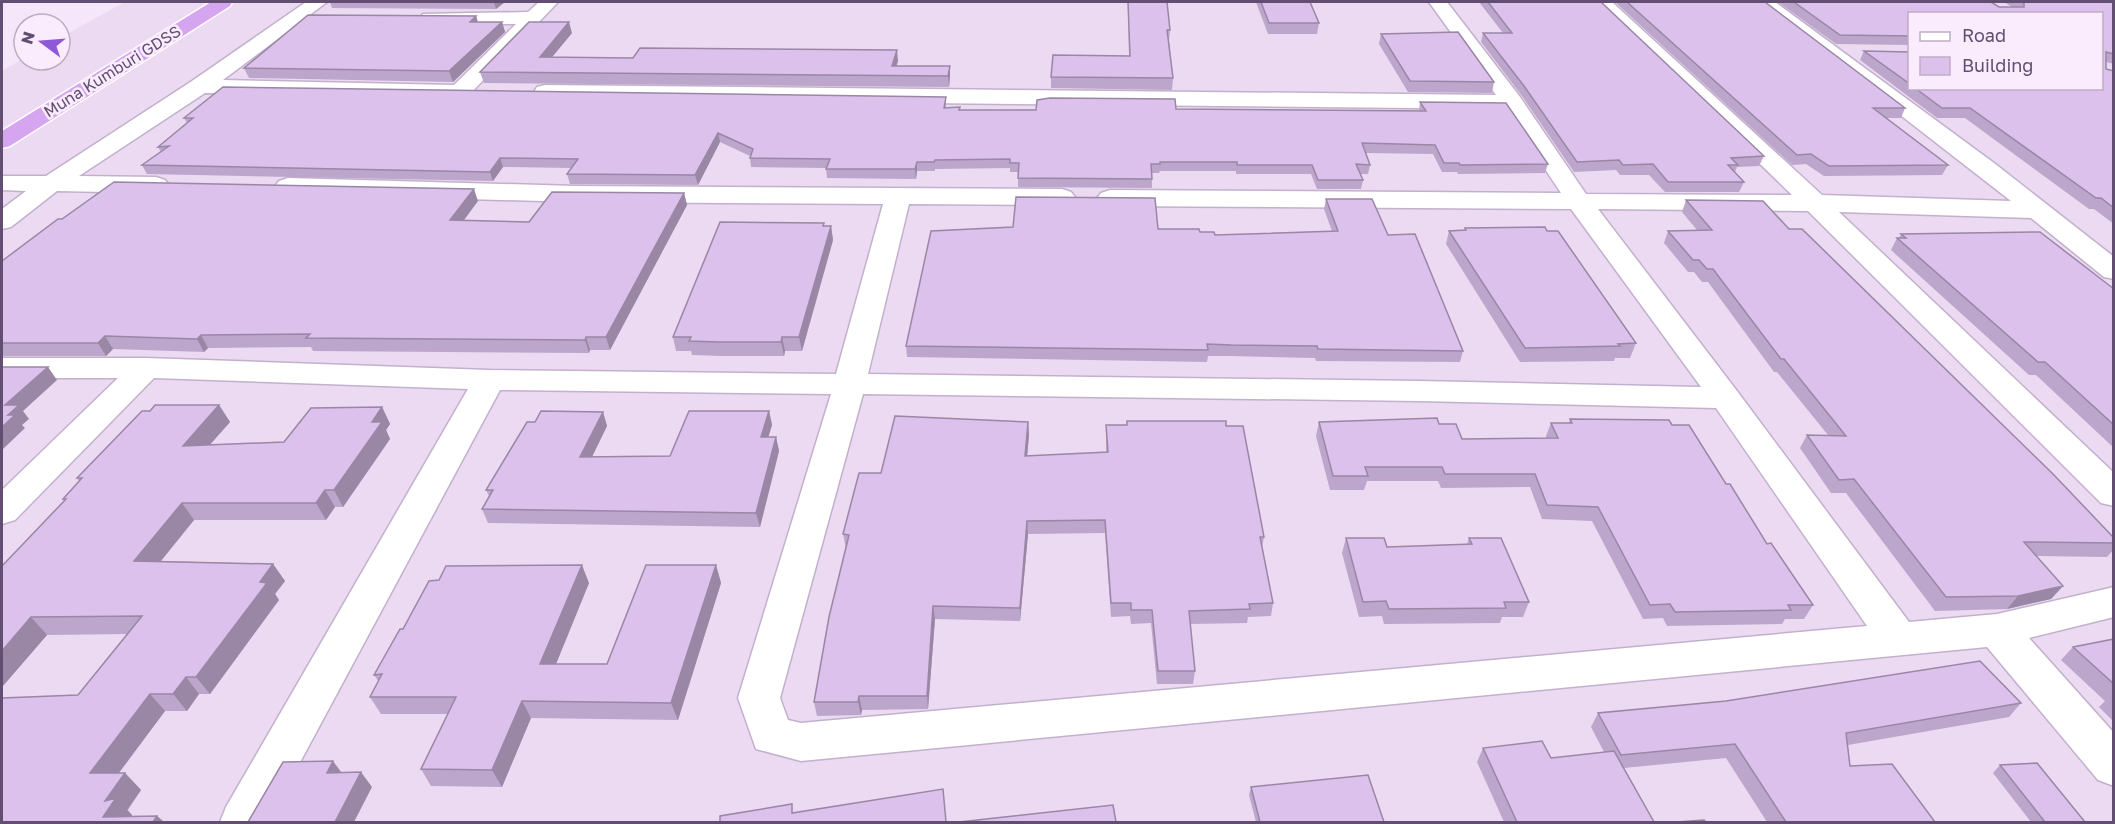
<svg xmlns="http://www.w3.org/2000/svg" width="2115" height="824" viewBox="0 0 2115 824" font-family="'Golos Text',sans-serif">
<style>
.residential{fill:#ecd9f2;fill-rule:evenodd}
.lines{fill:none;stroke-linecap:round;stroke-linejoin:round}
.minor-casing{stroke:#c2b1cc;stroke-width:3}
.trunk-casing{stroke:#fff;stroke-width:3}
.minor{fill:#fff;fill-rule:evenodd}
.trunk{fill:#d5a5ef;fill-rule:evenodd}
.wall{fill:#bca6cb}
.shaded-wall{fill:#9987a5}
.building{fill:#dbc1ec;stroke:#9987a5;stroke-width:1.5}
.labels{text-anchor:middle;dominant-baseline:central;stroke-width:5;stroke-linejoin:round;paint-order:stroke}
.far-street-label{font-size:16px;fill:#614e70;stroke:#faecfd}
</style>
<rect width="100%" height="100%" fill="#f6e6fa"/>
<path class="residential" d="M125 2H2113V822H2V71L24 58 60 60V38ZM1910 14H2102V88H1910Z"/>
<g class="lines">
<g class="minor-casing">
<path id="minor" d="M306 2H327L223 80 454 85 516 24H430L423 22 420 18 423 14 528 12 539 2H558L468 96 460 98 452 96 205 93 79 176 156 177 165 180 169 185 165 190 156 193 57 191 11 227 2 229V209L26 191 2 190V176H46L192 81Z
M1429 2H1447L1520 97 1586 194 1792 195 1593 2H1612L1822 195 2011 201 1755 2H1775L1994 163 2114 257V279L2104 277 2031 218 1839 212 2114 473V506L2101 503 1808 211 1598 209 1737 391 1909 622 1997 614 2114 587V617L2029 638 2114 733V786L2098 780 1987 647 801 761 756 749 738 698 831 394 500 390 268 822H220L226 807 468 389 154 378 15 520 2 524V490L118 378H2V358H146L489 370 836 374 883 204 576 202 288 194 279 191 275 186 279 181 288 178 576 186 1062 189 1071 192 1075 197 1071 202 1062 205 909 204 868 374 1419 381 1701 387 1571 209 1110 206 1101 203 1097 198 1101 193 1110 190 1561 193 1505 109 545 99 537 97 534 92 537 87 545 85 1496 95ZM863 394 1419 401 1716 408 1867 626 801 723 788 720 780 698Z"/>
</g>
<g class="trunk-casing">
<path id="trunk" d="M211 2H232L230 6 10 146 2 148V131Z"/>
</g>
<use href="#minor" class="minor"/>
<use href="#trunk" class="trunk"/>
</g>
<path class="wall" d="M330 2H505L496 9 332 8Z
M1128 2H1167L1170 30 1169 40 1173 78 1172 90 1051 88V77L1129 56Z
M1256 2H1310L1319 23 1317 34H1268Z
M1479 2H1601L1764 156 1759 166 1737 167 1735 172 1744 182 1739 192H1665L1649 175H1620L1616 170 1574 172 1522 96 1481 42 1483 33H1503Z
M1615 2H1765L1905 108 1901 118H1886L1948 165 1942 175 1824 176 1806 164 1792 165Z
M1778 2H1991L1999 7H2012L2004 2H2114V64L2106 62V69L2114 71V224L2094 209H2089L1965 118H1937L1860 60 1864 51 1910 52V88H2102L1910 14V45L1836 44Z
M476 16 478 22H502L505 32 453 82 249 78 244 68Z
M572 33 552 57 898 61 896 66H950V76L949 87 484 83 480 72Z
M1381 34 1494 82 1492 93 1408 92 1379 44Z
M946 97V108L960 110 1176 109 1419 111 1420 102 1548 164 1545 173 1458 174 1457 172H1442L1433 154 1366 153 1370 165 1368 174H1360L1363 180 1361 189H1317L1311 174H1236V171H1160L1159 173H1152V188L1018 187V172H1010V168L935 169V171H917L916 179 827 178 826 168 751 167 750 158V156L720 142 698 185 570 184 567 174 572 168 503 167 493 181 147 174 142 165 161 152 158 147 187 123 184 118Z
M684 193 687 205 610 350H590L589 353 313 351 311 347 208 348 204 352 113 349 106 356H2V261L478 201 464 220 529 222Z
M1326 199 1388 235 1463 351 1460 362 1316 361 1315 358 1229 356H1208L1207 362 907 357 906 346 1158 229 1200 232 1215 235 1332 231 1324 209Z
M1686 200 1789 229 2114 538V549L2107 557 2036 556 2063 586 2051 599 2007 609 1935 611 1846 493H1831L1800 448 1807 435H1828L1777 372H1774L1708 282H1702L1694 272H1688L1664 243 1668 231 1697 230 1682 212Z
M825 226H831L833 240 802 351H785L784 356H722L692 355 691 351H676L673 337Z
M1465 228 1636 343 1630 358H1615L1614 361 1520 362 1446 244 1449 231 1464 230Z
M1901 234 2114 289V448L2036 375H2029L1891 250 1897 238H1899Z
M219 405 230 422 209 445 284 442 382 407 390 424 386 430 390 439 343 507H335L326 520H194L161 561 273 564 285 581 275 594 279 600 210 694H199L187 711H165L119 773H125L141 790 128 810 132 815V816H157L164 822H2L78 695 127 634 47 635 2 687V566L64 501 63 499 79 481 77 478 150 411Z
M769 411 772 425 768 437H776L779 451 760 527 488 523 482 509 489 496 486 490 603 412 607 426 592 457 670 456Z
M1570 419 1672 425 1726 484 1767 544 1813 605 1804 619H1785L1782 624 1667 626 1663 618 1643 619 1592 521 1542 519 1530 487 1441 488 1438 481H1367L1364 490H1330L1316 436 1319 422 1439 424 1462 439 1546 438V436L1551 423H1569Z
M1028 422 1029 435 1027 456 1106 452V425L1226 426 1264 537 1262 547 1273 603 1271 616 1248 617 1247 623 1190 624 1195 671 1193 684H1157L1151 623 1131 624 1130 616 1111 617 1105 533 1028 534 1020 621 935 619 928 709 862 710 861 715 817 716 814 702 846 548 843 534 881 473Z
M1346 538 1387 547 1467 544 1469 538 1529 602 1523 617H1502L1500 623 1384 624 1382 616 1359 617 1342 553Z
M716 565 721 583 678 720 531 718 502 787 431 786 421 769 448 714H381L370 697 379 682 374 675 403 629 589 583 556 664H607Z
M2114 639V722L2099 707 2105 701 2061 660 2073 647Z
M2021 703 2009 717 1848 745 1850 766 1935 822H1767L1726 758 1624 768 1654 822H1504L1477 762 1483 748 1551 758 1604 752 1591 727 1598 713Z
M2000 765 2085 822H2031L1993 773Z
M1251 787 1384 822H1256L1249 795Z"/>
<path class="shaded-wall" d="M494 2H505L496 9Z
M476 16 479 26 470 22Z
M502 22 505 32 453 82 449 71Z
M569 22 572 33 543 68 540 57Z
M897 50 898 61 893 77 892 66Z
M950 66V76L949 87 948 76Z
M718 133 720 142 698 185 695 175Z
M500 158 503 167 493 181 490 172Z
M917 162V171L916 179 915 169Z
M474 189 478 201 455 232 450 220Z
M684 193 687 205 610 350 606 337Z
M831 226 833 240 802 351 799 337Z
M201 335 208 348 204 352 197 339Z
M105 336 113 349 106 356 98 343Z
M586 337 590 350 589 353 585 340Z
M782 337 785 351 784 356 781 342Z
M48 367 57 380 23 411 29 419 22 425 25 428 2 450V427L5 405Z
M219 405 230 422 194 463 183 446Z
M382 407 390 424 386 430 390 439 343 507 334 490 372 422Z
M769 411 772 425 764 451 761 437Z
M603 412 607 426 585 471 580 457Z
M1028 422 1029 435 1026 469 1025 456Z
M776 437 779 451 760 527 756 513Z
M325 490 335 507 326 520 316 503Z
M182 503 194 520 147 578 134 561Z
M1027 521 1028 534 1020 621V608Z
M273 564 285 581 275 594 279 600 210 694 196 677 260 582Z
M582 565 589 583 549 681 540 664Z
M716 565 721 583 678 720 671 703Z
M2063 586 2051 599 2007 609 2018 596Z
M933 606 935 619 928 709 927 696Z
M31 617 47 635 2 687V651Z
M186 677 199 694 187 711 173 694Z
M150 694 165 711 106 790 90 773Z
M859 696 862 710 861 715 858 702Z
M522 701 531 718 502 787 492 770Z
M333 761 344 776 327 773Z
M361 772 372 787 354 822H335Z
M125 773 141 790 127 810 132 815 128 822 103 817 105 801Z
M157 816 164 822H153Z"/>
<path class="building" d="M1128 2H1167L1170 30H1167L1173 78 1051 77 1053 55 1130 56Z
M1261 2H1310L1319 23H1269Z
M1488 2H1601L1764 156 1731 158 1738 165H1728L1744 182H1668L1653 164 1623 165 1619 160 1577 162 1524 86 1483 33H1512Z
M1627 2H1765L1905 108H1873L1948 165 1829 166 1811 154 1797 155Z
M1794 2H1991L1999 7H2024V3L2021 2H2114V54L2106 52V69L2114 71V208L2101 198H2096L1970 108H1942L1915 88H2102V14H1910V36L1840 35Z
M308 15 476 16 470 22H502L449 71 244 68Z
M529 22H569L540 57 633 58 640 48 897 50 892 66H950L948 76 480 72Z
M1458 32 1494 82 1410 81 1381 34Z
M1864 51 1910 52V84Z
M223 87 946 97 944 108 960 107 959 110H1036L1037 100 1050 98 1175 99 1176 109 1426 111 1420 102 1506 103 1548 164 1460 165 1459 163H1444L1435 145 1362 143 1370 165 1356 164 1363 180H1318L1312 165H1237V162H1160V164H1151L1152 179 1018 178 1019 163H1010V159L935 160 934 162H917L915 169H826L830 159 750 158 753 149 718 133 695 175 567 174 578 159 500 158 490 172 142 165 169 146 158 147 193 118H184Z
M114 182 474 189 450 220 529 222 552 192 684 193 606 337H586L585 340 306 338 310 334 201 335 197 339 105 336 98 343H2V261L58 219H62Z
M1016 197 1155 198 1158 229H1199L1200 232H1214L1215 235 1338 231 1326 199H1372L1388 235 1415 234 1463 351 1318 349 1317 346 1231 345 1207 344 1208 350 906 346 931 231 1013 227Z
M1686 200 1763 201 1789 229H1802L2053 474 2114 538V543L2024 542 2063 586 2018 596 1946 597 1854 479 1839 480 1807 435 1846 436 1784 359H1781L1713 269H1707L1699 260H1693L1668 231 1712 230Z
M720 222 824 223 823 226H831L799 337H782L781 342H718L689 341 691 337H673Z
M1545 227 1547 231H1558L1636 343 1618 344 1620 346 1525 348 1449 231 1466 230 1465 228Z
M2040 232 2114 289V425L2045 362H2038L1897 238H1906L1901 234Z
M2 367H48L5 405H19L8 415H15L2 427Z
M155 405H219L183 446 284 442 311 408 382 407 372 422H382L334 490H325L316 503H182L134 561 273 564 260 582 267 583 196 677H186L173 694H150L90 773H125L105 801 116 798 103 817 157 816 153 822H2V698L78 695 142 616 31 617 2 651V566L66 499H63L82 478H77L142 411H150Z
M541 411 603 412 580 457 670 456 689 411H769L761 437H776L756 513 482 509 493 490H486L527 422H535Z
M895 416 1028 422 1025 456 1108 452 1106 425H1127V421H1226V426H1243L1264 537H1260L1273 603 1249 604 1250 609 1189 611 1195 671H1158L1152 610H1131V603H1111L1105 520 1027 521 1020 608 933 606 927 696H859L858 702H814L829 617 849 535 843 534 859 473H881Z
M1437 418 1439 424H1456L1462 439 1558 438 1551 423H1572L1570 419 1669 420 1672 425H1689L1726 484H1730L1767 544 1771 543 1813 605H1788L1791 610 1675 612 1670 604 1650 605 1598 507 1547 505 1535 474H1445L1442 467H1365L1368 476H1333L1319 422Z
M1346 538H1384L1387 547 1472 544 1469 538H1501L1529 602H1504L1506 608 1389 609 1386 601 1363 602Z
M582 565 540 664H607L646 565H716L671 703 522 701 492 770 421 769 456 697H370L382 674 374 675 400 629H403L429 581 439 580 446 566Z
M2114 639V684L2073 647Z
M1980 661 2021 703 1846 733 1850 766 1892 764 1935 822H1786L1735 744 1621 755 1598 713 1726 701Z
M1542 741 1551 758 1614 751 1654 822H1517L1483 748Z
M333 761 327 773 361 772 335 822H248L283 762Z
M2037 763 2085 822H2045L2000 765Z
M1368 775 1384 822H1260L1251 787Z
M943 789 946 822H720V816L792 804V813Z
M1113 805 1116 822H959Z
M1704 820 1706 822H1677Z"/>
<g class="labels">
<g class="far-street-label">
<text transform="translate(112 71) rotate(-32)">Muna Kumburi GDSS</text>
</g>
</g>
<rect width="2115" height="824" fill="none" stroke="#614e70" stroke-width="6"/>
<rect x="1908" y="12" width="195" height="78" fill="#faecfd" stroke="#bdadc5" stroke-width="1.5"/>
<rect x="1920" y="32" width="30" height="9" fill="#ffffff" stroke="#bdadc5" stroke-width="1.5"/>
<text x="1962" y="42" font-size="18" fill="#614e70">Road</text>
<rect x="1920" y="57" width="30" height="18" fill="#dbc1ec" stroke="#bdadc5" stroke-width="1.5"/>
<text x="1962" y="72" font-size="18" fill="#614e70">Building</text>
<g transform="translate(42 42) rotate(286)"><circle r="28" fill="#faecfd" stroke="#bdadc5" stroke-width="1.5"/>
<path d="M0-4.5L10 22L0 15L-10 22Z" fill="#8e59d6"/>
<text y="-9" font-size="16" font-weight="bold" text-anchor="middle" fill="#614e70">N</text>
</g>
</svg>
